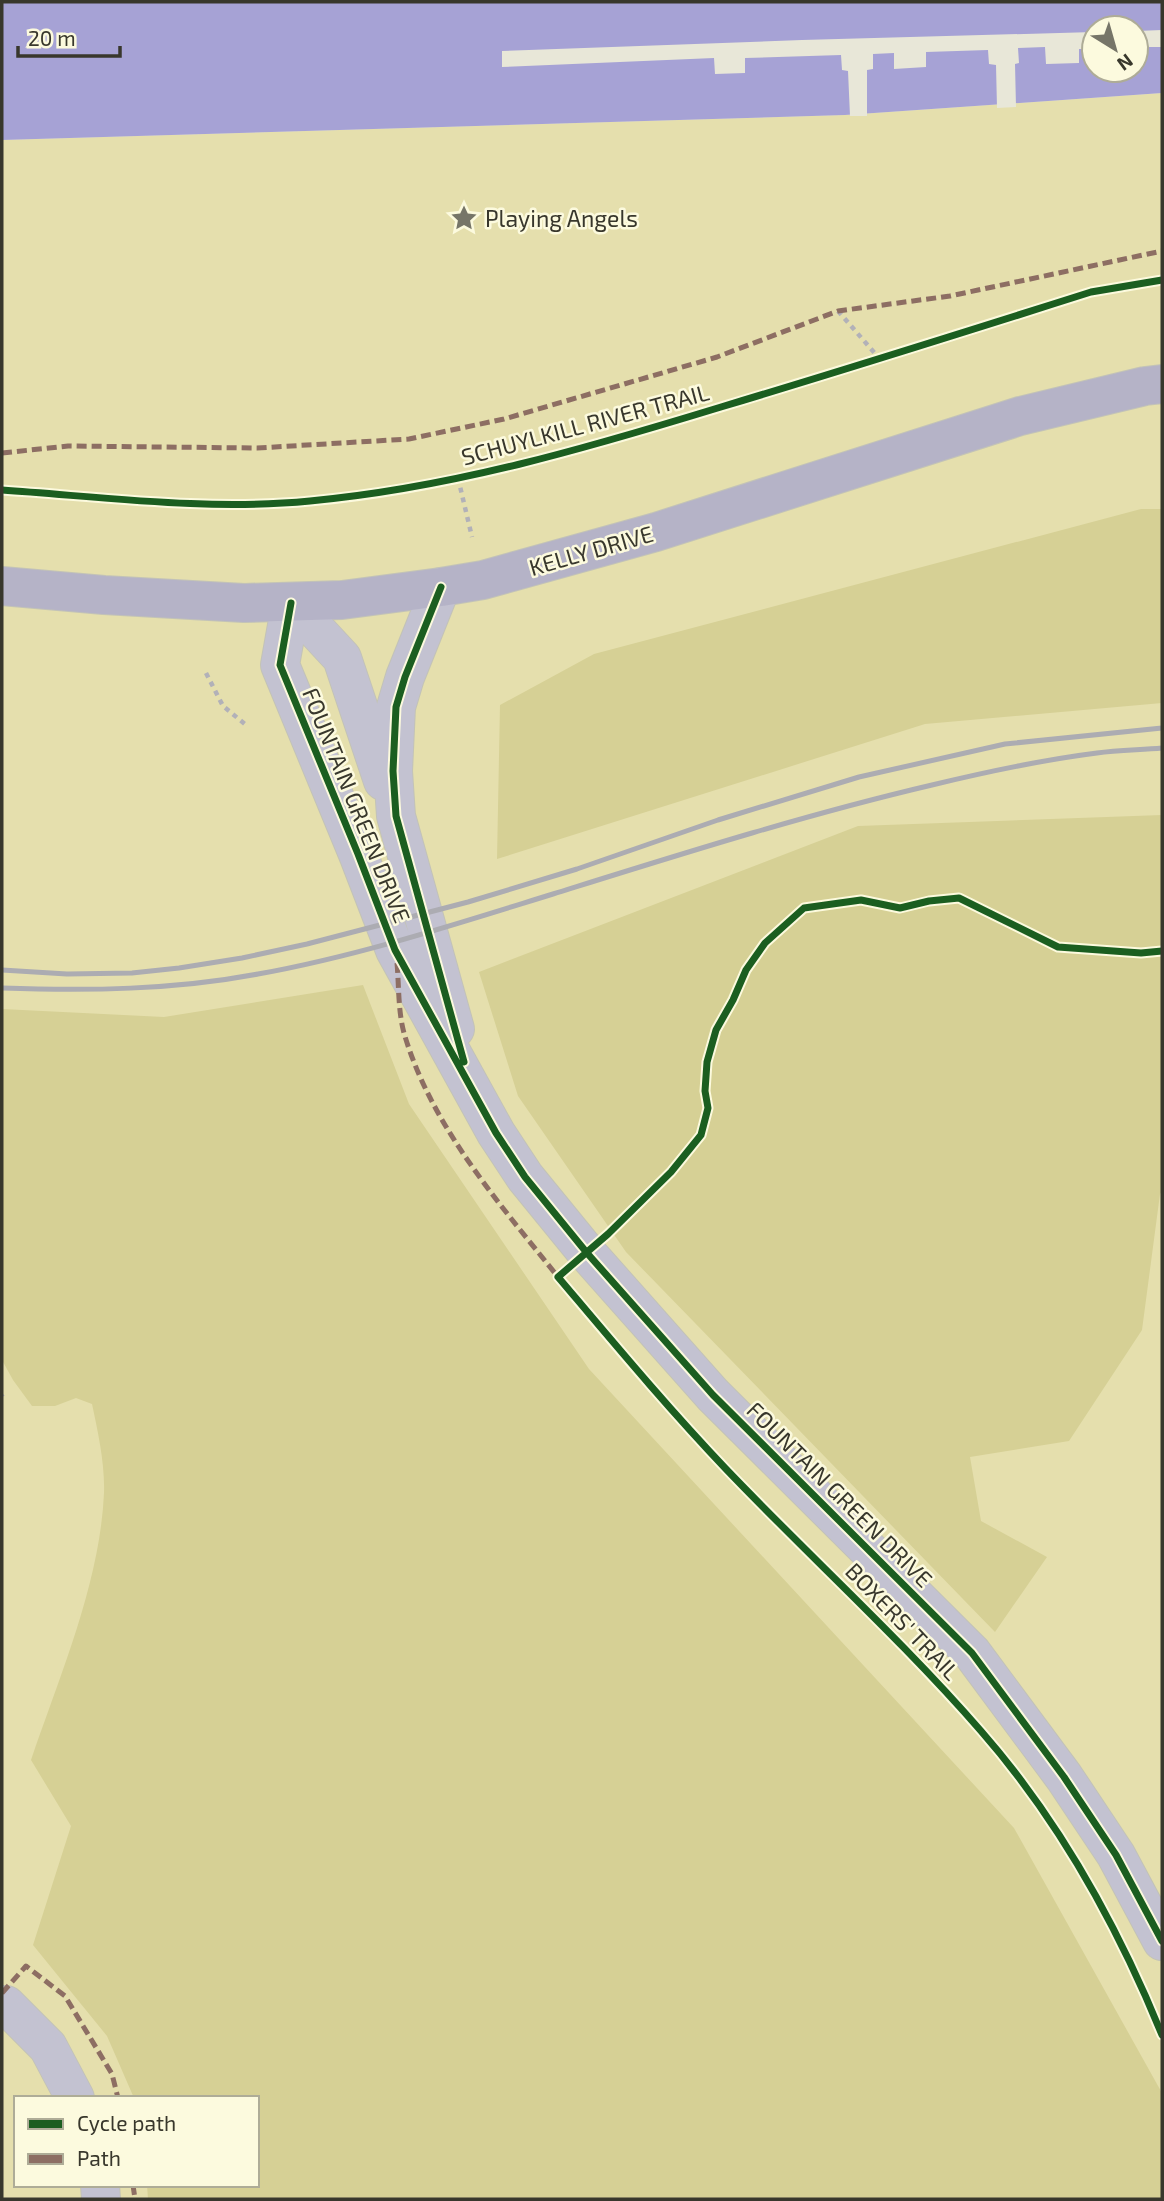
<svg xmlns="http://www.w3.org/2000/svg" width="1164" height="2201" viewBox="0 0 1164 2201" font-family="'Exo 2',sans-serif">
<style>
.green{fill:#e5dfad;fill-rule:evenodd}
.forest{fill:#d6d095}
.water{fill:#a6a2d5;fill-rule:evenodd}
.pier{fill:#e8e7d8}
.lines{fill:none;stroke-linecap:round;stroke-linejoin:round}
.minor-casing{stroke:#c3c3b7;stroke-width:40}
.tertiary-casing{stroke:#c3c3b7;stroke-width:40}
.primary-casing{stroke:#c3c3b7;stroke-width:40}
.path{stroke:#b2b1b8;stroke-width:4.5;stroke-dasharray:5 5;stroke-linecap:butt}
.minor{stroke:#c3c2d1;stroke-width:38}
.tertiary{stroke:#c3c2d1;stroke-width:38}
.primary{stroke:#b5b3c7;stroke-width:38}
.rail{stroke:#acacb2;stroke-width:5}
.quiet{stroke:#8d6e63;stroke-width:5;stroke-dasharray:10 5;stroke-linecap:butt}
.cycleway-casing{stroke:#fcfade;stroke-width:11}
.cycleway{stroke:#1b5e20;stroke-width:7}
.labels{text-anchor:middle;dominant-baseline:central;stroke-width:5;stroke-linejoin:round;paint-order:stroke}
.poi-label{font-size:23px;fill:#38372c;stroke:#fcfade;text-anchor:start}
.street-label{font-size:23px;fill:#38372c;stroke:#fcfade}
</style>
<rect width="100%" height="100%" fill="#e8e7d8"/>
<path class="green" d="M1162 93V2199H2V140L845 115ZM16 2098H257V2185H16Z"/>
<path class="forest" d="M1141 509H1162V703L925 724 497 859 500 705 594 654Z
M1162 815V1191L1160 1194 1142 1330 1069 1441 970 1457 981 1521 1047 1557 995 1632 626 1252 518 1096 479 972 858 826Z
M363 985 409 1104 589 1369 1014 1828 1162 2093V2199H148L147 2185H257V2098H134L107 2036 33 1945 71 1826 31 1760C60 1675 100 1583 104 1493 105 1464 98 1432 92 1404L76 1398 55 1406H32L13 1380 2 1360V1009L164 1017Z"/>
<path class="water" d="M2 2H1162V93L845 115 2 140ZM1094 28H1136V70H1094Z"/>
<path class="pier" d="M1162 30V47H1136V31Z
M1094 32V49H1079V63L1046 64 1045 47 1018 48 1019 63 1015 64 1016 107 997 108 996 65 989 64 988 50 926 52V67L894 69V53L873 54V69L867 70V116H850L848 71 842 70 841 55 745 58V73L715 74 714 58 502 67V51L802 40Z"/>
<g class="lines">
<g class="minor-casing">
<path id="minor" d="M2 2005H6L48 2047 75 2098
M100 2185 101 2199"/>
</g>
<g class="tertiary-casing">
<path id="tertiary" d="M441 587 405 677 396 707 393 771 396 816 455 1029
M291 603 280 665 358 854 395 950 496 1133 525 1177 587 1253 713 1395 972 1653 1064 1777 1116 1855 1162 1941
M291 603 342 658 383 781"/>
</g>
<g class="primary-casing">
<path id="primary" d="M2 586 104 595 244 603 342 600 441 587 483 580 656 532 1020 416 1145 386 1162 384"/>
</g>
<path class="path" d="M838 311 879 358
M458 478 472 537
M206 673 223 706 246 725
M2 1395 3 1394"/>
<use href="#minor" class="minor"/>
<use href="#tertiary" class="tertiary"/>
<use href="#primary" class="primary"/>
<path class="rail" d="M2 970 67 974 132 973 179 968 242 958 307 944 468 902 577 869 718 820 859 777 1005 744 1162 728
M2 988C87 991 174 990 258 974 358 956 456 924 553 894 678 855 804 815 932 785 986 772 1041 760 1097 753 1118 750 1140 750 1162 748"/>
<path class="quiet" d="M2 453 68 446 257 448 409 439 504 419 717 357 838 311 950 296 1162 251
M397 963C399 986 398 1011 404 1033 431 1126 499 1203 558 1277
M2 1993 26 1966 65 1996 112 2074 118 2098
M133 2185 135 2199"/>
<g class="cycleway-casing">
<path id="cycleway" d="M2 490C104 497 208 511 310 501 451 488 587 448 721 407 844 370 968 331 1091 292L1162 280
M441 587 405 677 396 707 393 771 396 816 464 1062
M291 603 280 665 358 854 395 950 496 1133 525 1177 587 1253 713 1395 972 1653 1064 1777 1116 1855 1162 1941
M1162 951 1141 953 1058 947 959 898 929 901 900 908 861 900 804 908 765 943 746 970 733 1000 716 1030 707 1062 705 1091 708 1108 701 1135 671 1172 608 1234 558 1277C613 1342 667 1407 726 1469 810 1557 901 1639 981 1731 1058 1819 1118 1927 1162 2035"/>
</g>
<use href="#cycleway" class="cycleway"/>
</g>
<defs>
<g id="sight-bare" transform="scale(2.1)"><path d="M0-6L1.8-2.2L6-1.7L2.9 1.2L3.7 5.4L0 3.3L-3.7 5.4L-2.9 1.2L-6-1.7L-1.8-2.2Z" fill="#767568" stroke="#fcfade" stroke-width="2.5" paint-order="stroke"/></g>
</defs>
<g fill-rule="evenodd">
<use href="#sight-bare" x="464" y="218"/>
</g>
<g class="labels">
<g class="poi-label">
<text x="485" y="218">Playing Angels</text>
</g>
<g class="street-label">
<text transform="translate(585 424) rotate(-15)">SCHUYLKILL RIVER TRAIL</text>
<text transform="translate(591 550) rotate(-16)">KELLY DRIVE</text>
<text transform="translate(357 805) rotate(68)">FOUNTAIN GREEN DRIVE</text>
<text transform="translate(840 1494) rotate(45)">FOUNTAIN GREEN DRIVE</text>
<text transform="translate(903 1621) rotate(46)">BOXERS' TRAIL</text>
</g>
</g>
<rect width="1164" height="2201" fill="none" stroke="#38372c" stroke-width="7"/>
<rect x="14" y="2096" width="245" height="91" fill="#fcfade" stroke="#aeac97" stroke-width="2"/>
<rect x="28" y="2119" width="35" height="10" fill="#1b5e20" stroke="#aeac97" stroke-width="2"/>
<text x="77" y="2131" font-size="21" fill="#38372c">Cycle path</text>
<rect x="28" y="2154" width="35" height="10" fill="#8d6e63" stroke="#aeac97" stroke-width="2"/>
<text x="77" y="2166" font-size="21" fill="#38372c">Path</text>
<g transform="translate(1115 49) rotate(143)"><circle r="33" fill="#fcfade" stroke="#aeac97" stroke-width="2"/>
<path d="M0-5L12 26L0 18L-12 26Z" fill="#767568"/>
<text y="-10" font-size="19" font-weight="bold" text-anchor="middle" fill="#38372c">N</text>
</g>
<path d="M18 46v10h102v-10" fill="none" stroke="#38372c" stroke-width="3.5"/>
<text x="28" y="46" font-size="21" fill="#38372c" stroke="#fcfade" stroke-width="5" paint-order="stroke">20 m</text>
</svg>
